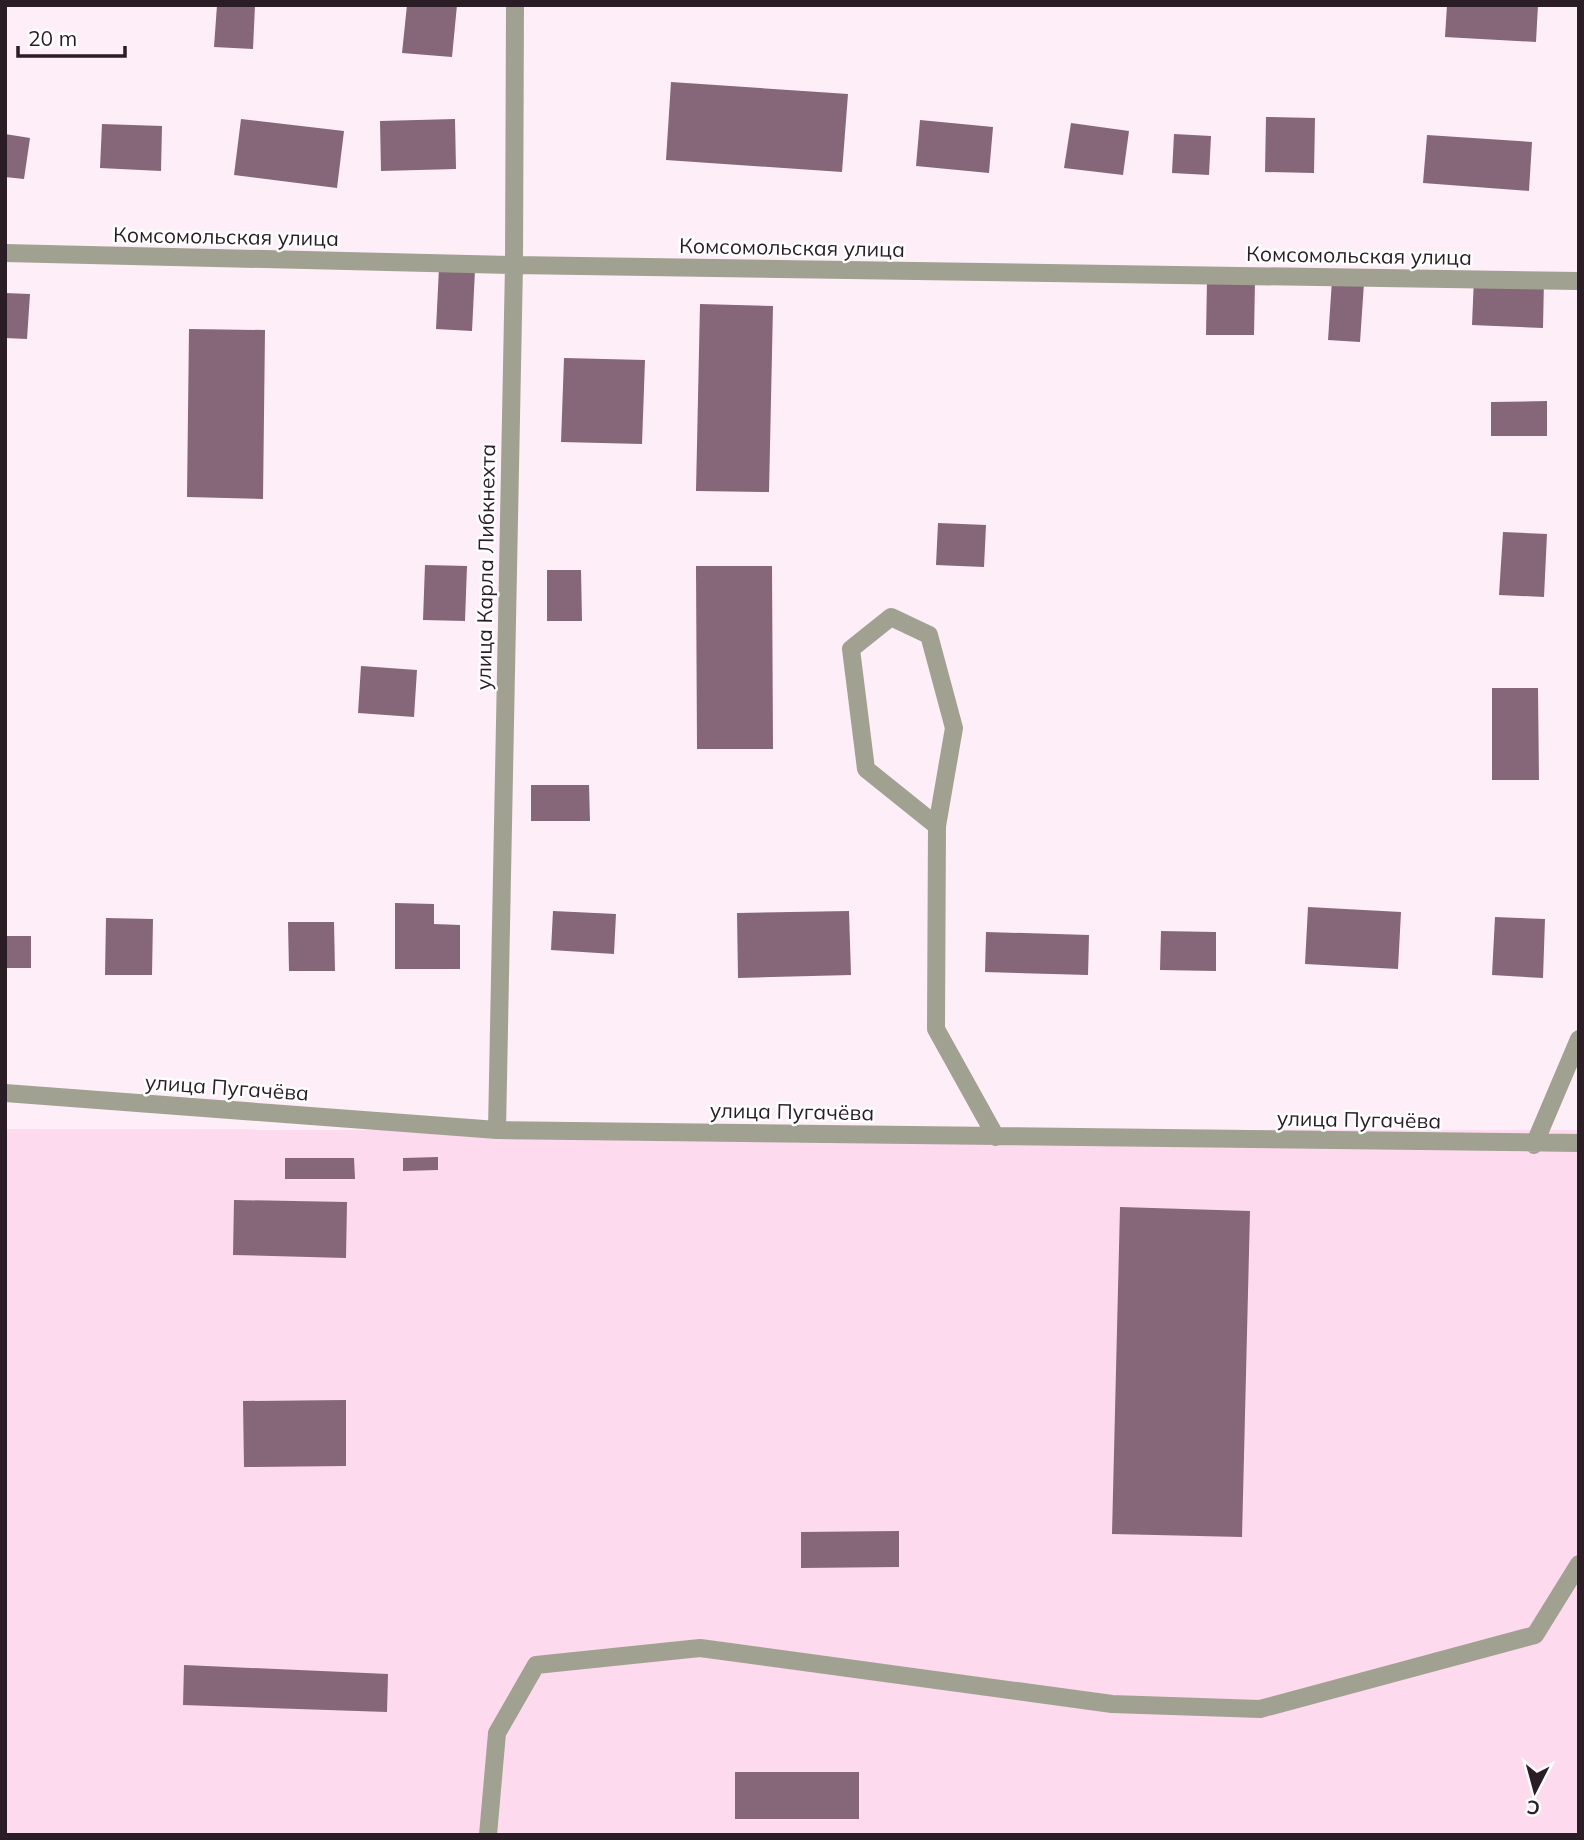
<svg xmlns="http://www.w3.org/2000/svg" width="1584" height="1840" viewBox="0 0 1584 1840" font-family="Mulish,sans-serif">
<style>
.built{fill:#fedaef}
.building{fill:#866679}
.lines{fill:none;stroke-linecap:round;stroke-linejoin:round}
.minor{stroke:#a1a192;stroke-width:18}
.labels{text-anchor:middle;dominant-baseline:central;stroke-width:5;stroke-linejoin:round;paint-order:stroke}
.street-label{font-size:21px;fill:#2a1d25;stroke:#fff}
</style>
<rect width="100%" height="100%" fill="#feeef7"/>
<path class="built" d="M5 1129 1579 1130V1835H5Z"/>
<path class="building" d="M217 5H255L253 49 214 47Z
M407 5H457L452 57 402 53Z
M1447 5H1538L1536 42 1445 37Z
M671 82 848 94 842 172 666 160Z
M1266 117 1315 118 1314 173 1265 172Z
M241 119 344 131 337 188 234 175Z
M455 119 456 169 381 171 380 121Z
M920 120 993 127 989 173 916 166Z
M1071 123 1129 131 1123 175 1064 168Z
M102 124 162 126 161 171 100 168Z
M5 134 30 138 24 179 5 177Z
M1174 134 1211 136 1209 175 1172 173Z
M1427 135 1532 142 1529 191 1423 183Z
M439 268 475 270 472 331 436 329Z
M1474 277 1544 279 1543 328 1472 325Z
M1207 280 1255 281 1254 335H1206Z
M1332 280 1364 283 1360 342 1328 340Z
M5 293 30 294 27 339 5 338Z
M700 304 773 306 769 492 696 491Z
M189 329 265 330 263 499 187 497Z
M564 358 645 360 642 444 561 442Z
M1547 401V436H1491V402Z
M938 523 986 525 984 567 936 565Z
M1503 532 1547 534 1544 597 1499 595Z
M425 565 467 566 465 621 423 620Z
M696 566H772L773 749H697Z
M547 570H581L582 621H547Z
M361 666 417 670 414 717 358 713Z
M1492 688H1538L1539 780H1492Z
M531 785H589L590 821H531Z
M395 903 434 904V924L460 925V969H395Z
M1308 907 1401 912 1398 969 1305 964Z
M553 911 616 914 614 954 551 950Z
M849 911 851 975 738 978 737 913Z
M1495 917 1545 919 1543 978 1492 975Z
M106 918 153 919 152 975H105Z
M288 922H334L335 971H289Z
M1161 931 1216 932V971L1160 970Z
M986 932 1089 935 1088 975 985 972Z
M5 936H31V968H5Z
M438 1157V1170L403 1171V1158Z
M285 1158H354L355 1179H285Z
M234 1200 347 1202 346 1258 233 1255Z
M1120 1207 1250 1211 1242 1537 1112 1534Z
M346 1400V1466L244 1467 243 1401Z
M899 1531V1567L801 1568V1532Z
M184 1665 388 1674 387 1712 183 1705Z
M735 1772H859V1819H735Z"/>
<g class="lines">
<path class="minor" d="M5 253 514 265 1579 281
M937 826 866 769 851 649 891 617 929 635 954 728 937 826 936 1029 996 1137
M5 1093 497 1130 1579 1143
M497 1130 514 265 515 5
M1534 1145 1579 1039
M488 1835 497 1733 536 1665 700 1648 1112 1704 1260 1709 1535 1635 1579 1564"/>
</g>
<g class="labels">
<g class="street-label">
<text transform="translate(226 236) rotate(1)">Комсомольская улица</text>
<text transform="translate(792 247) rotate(1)">Комсомольская улица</text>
<text transform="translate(1359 255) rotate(1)">Комсомольская улица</text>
<text transform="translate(485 567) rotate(-89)">улица Карла Либкнехта</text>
<text transform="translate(227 1087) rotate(4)">улица Пугачёва</text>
<text transform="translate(792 1111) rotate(1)">улица Пугачёва</text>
<text transform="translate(1359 1119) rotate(1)">улица Пугачёва</text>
</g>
</g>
<rect width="1584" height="1840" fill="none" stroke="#2a1d25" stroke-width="14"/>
<g transform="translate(1535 1791) rotate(186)" stroke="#ffffff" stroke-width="5" paint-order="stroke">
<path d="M0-5L12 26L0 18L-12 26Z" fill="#2a1d25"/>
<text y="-10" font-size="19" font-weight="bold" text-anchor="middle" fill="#2a1d25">С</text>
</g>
<path d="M18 46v10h107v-10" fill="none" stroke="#2a1d25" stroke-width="3.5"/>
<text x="28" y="46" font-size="21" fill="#2a1d25" stroke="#ffffff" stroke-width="5" paint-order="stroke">20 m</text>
</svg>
